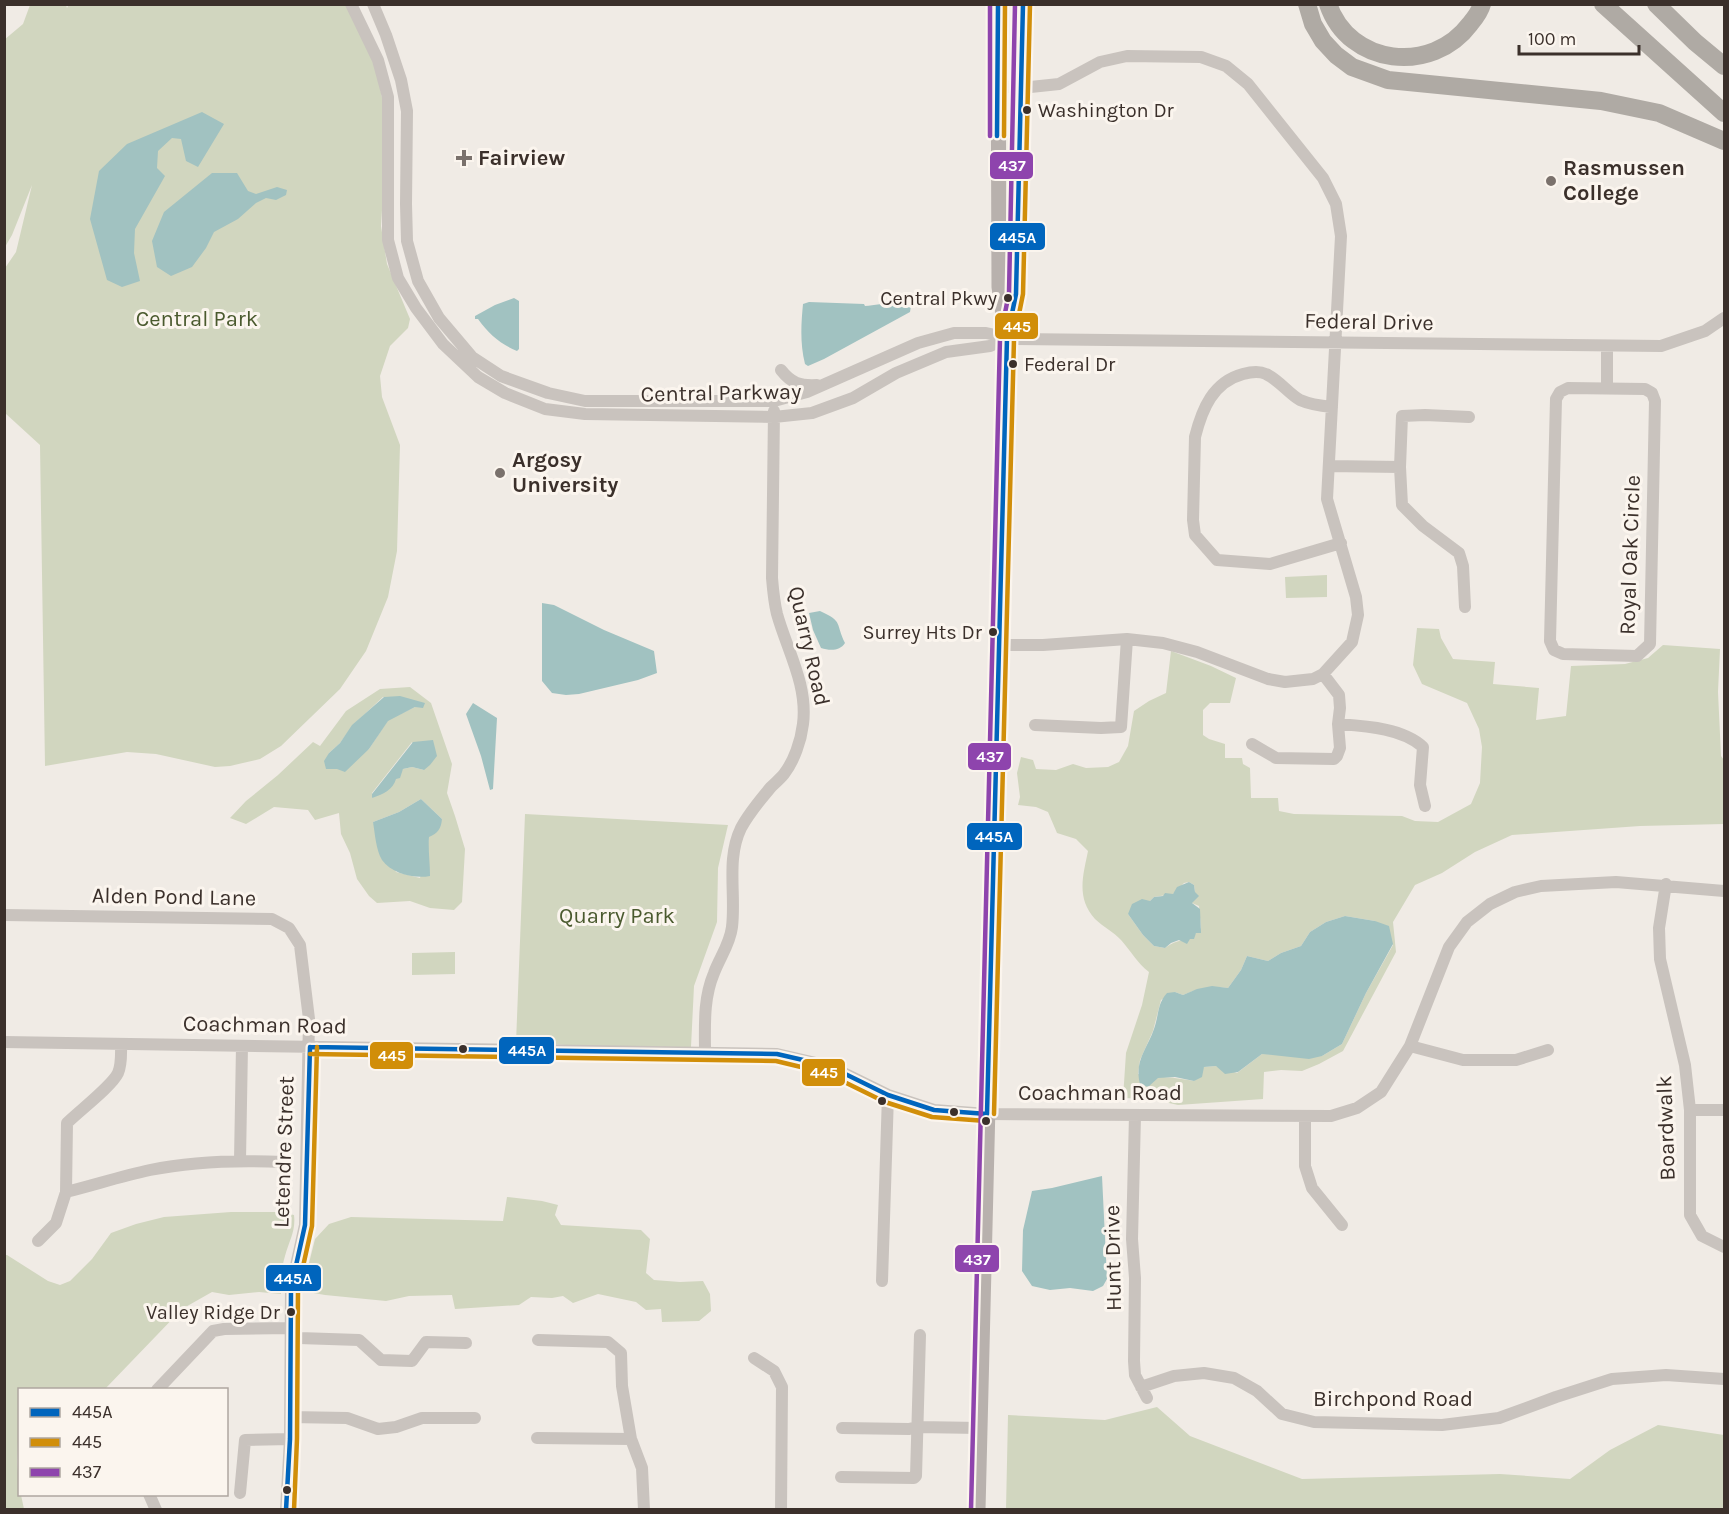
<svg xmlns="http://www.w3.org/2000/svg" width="1729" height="1514" viewBox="0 0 1729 1514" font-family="Karla,sans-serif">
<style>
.green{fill:#d1d6bf;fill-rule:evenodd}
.water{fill:#a1c2c1}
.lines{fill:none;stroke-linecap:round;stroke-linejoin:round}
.minor{stroke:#c9c3be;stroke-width:12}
.major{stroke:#b8b1ad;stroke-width:15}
.highway{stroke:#afaaa4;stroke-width:18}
.bus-1-casing{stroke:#fbf5ee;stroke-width:9}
.bus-2-casing{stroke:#fbf5ee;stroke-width:9}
.bus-3-casing{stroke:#fbf5ee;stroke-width:9}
.bus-1{stroke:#0065bd;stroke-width:4.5}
.bus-2{stroke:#d18e09;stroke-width:4.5}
.bus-3{stroke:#8e44ad;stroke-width:4.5}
.bus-dot{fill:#3b302b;stroke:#fbf5ee;stroke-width:2}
.poi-dot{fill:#7a716c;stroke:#fbf5ee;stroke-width:2}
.labels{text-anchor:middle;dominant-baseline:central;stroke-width:6;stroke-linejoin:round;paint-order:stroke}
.bus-label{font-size:20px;fill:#3b302b;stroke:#fbf5ee;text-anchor:end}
.poi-label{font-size:22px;font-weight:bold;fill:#3b302b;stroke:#fbf5ee;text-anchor:start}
.park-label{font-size:22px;fill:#4a5a2e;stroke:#fbf5ee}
.street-label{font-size:22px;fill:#3b302b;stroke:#fbf5ee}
.line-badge{stroke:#fbf5ee;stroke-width:2}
.badge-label{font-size:16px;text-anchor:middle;font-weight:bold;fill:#fff}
</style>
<rect width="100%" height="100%" fill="#f0ebe5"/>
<path class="green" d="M69 4H345L367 43 378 77 385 113V163L381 226 387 264 410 319 408 328 390 346 380 376 382 397 400 445 397 551 388 597 366 651 340 689 281 746 260 759 230 766 215 767 156 754 127 752 45 766 40 445 5 413V268L16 252 32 185 12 235 5 247 4 40 23 24 30 5H66L67 8Z
M1327 575V597L1286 598 1285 577Z
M1417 628 1439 629 1441 638 1453 659 1495 662 1493 684 1539 688 1536 720 1566 716 1571 666 1625 664 1648 658 1663 645 1720 649 1718 692 1721 756 1724 760V824L1640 826 1512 835 1475 852 1442 873 1415 885 1393 922 1396 952 1343 1051 1319 1064 1302 1071 1281 1070 1264 1072 1263 1099 1178 1105 1151 1099 1123 1098 1126 1053 1142 1005 1149 972C1137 963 1131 951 1121 940 1114 932 1103 927 1095 919 1076 898 1083 876 1088 851L1076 839 1057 833 1048 812 1036 807 1018 805 1020 797 1017 773 1021 757 1033 760 1036 769 1056 770 1073 764 1086 768 1108 767 1119 762 1128 746 1134 711 1149 701 1166 693 1171 651 1211 666 1236 678 1230 703H1210L1203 710V735L1209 739 1225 744V758H1242L1243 764 1250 768 1251 798H1278L1279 811 1294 814 1402 816 1415 821 1438 822 1471 804 1480 783 1482 747 1479 729 1467 703 1422 684 1413 665ZM1189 882 1194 885 1195 892 1192 903 1199 906 1201 928 1190 939C1180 940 1173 942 1165 948L1154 946 1143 935 1128 914 1150 901 1154 897 1173 894 1184 883ZM1345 916 1375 921 1393 945 1366 993 1342 1044 1322 1056 1262 1054 1237 1073 1216 1066 1204 1067 1194 1081C1175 1077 1157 1077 1138 1074L1140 1060 1153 1031 1161 1000 1175 992 1183 995C1199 988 1211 986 1228 988L1241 970 1247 956 1268 961 1281 953 1301 946 1310 932 1326 922Z
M410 687 431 703 452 764 447 793 455 816 465 849 462 902 454 910 430 908 410 901 377 903 369 896 357 879 350 853 341 834 339 813 315 820 308 810 274 807 246 824 230 818 246 801 278 775 313 742 320 746 346 711 380 689ZM383 697 415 707 388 720 369 749 337 769H326L329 753 340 743 353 725ZM412 742 424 770 412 767 403 769 396 778 372 798V793ZM421 799 442 819 429 836 427 851 420 878 396 872 373 822 399 812Z
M525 814 728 825 718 868 717 922 694 986 691 1047 643 1048 516 1043Z
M455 952V974L412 975V953Z
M507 1197 542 1201 558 1205 555 1215 561 1225 641 1230 650 1239 646 1273 654 1280 680 1282 703 1281 710 1294 711 1311 699 1321 662 1322 661 1309 646 1310 636 1302 598 1294 573 1303 563 1296 552 1298 531 1297 519 1305 455 1309 452 1295 409 1296 386 1301 325 1295 302 1291 315 1239 329 1224 351 1217 503 1221Z
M280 1212 294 1215C296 1231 289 1241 285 1256 281 1269 281 1282 281 1294L259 1292 229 1295 212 1292 182 1309 105 1389 20 1390V1441L18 1442 17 1462 20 1494 21 1495 24 1509H5V1255H7L48 1281 60 1285 70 1281 92 1259 111 1233 136 1224 164 1217 231 1212Z
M1157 1407 1190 1436 1302 1479 1500 1474 1570 1479 1610 1450 1658 1425 1724 1435V1509H1006L1008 1415 1105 1420Z"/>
<path class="water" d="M202 112 224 124 198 167 186 161 181 139 172 138 158 151 157 168 165 176 135 229 134 253 140 281 122 287 107 280 90 219 99 171 127 144Z
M212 173H237L248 191 256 194 277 187 287 190 286 195 276 200 266 198 256 203 238 219 214 232 206 248 192 267 171 276 157 267 152 241 164 212Z
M514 298 519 301V349L517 351C500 344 489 334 478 319H475V316L495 305Z
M809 302 864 304 865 306C879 305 898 299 911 306L910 312 824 359 808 366 805 364C800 344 801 325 803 304Z
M542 603 554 605 604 630 654 651 657 673 638 680 579 694 566 695 552 693 542 681Z
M820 611C844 622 835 623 845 643 840 651 830 651 821 648L813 630 809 613Z
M400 696 425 703 423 708 415 707 388 721 369 749 345 772 337 769H326L324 761 329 753 340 743 352 725 384 697Z
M473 703 497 718 493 789 490 790 481 756 466 714Z
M433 740 437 756 430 765 424 770 412 767 403 769 400 778 396 779C393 790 383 794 372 798V794L413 742Z
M421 799 442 819C441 829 438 833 429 837 428 850 430 862 430 876 415 879 392 874 382 860 376 850 375 834 373 822L399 812Z
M1189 882 1194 885 1195 892 1199 896 1192 903 1200 909 1201 933H1196L1194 939H1190L1187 944 1179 940 1171 943 1165 948 1154 946 1143 935 1128 914 1132 904 1142 899 1150 901 1154 897 1163 896 1165 893 1173 894 1177 887Z
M1345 916 1375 921 1389 926 1393 944 1366 993 1342 1044 1322 1056 1309 1059 1262 1054 1238 1072 1225 1074 1216 1066 1204 1067 1202 1077 1194 1081 1175 1077 1158 1078 1148 1087 1140 1084C1134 1061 1147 1049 1154 1029 1159 1015 1157 1004 1167 993L1175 992 1183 995 1197 989 1212 986 1228 988 1241 970 1247 956 1268 961 1281 953 1301 946 1310 932 1326 922Z
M1102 1176 1107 1279 1103 1286 1093 1291 1070 1288 1050 1290 1032 1286 1022 1271 1023 1230 1032 1191 1052 1188Z"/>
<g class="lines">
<path class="minor" d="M351 4 378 60 388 97V240L398 278 416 308 443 344 478 377 505 393 545 409 585 414 774 417 812 413 853 398 896 373 946 352 990 346 1007 338
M373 4 386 35 401 80 407 111 406 204 407 241 418 281 439 318 472 357 501 376 548 393 585 401H774L807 392 918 343 954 333H986L1014 339 1661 346 1705 331 1724 318
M997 86 1021 88 1059 84 1100 62 1127 56 1201 57 1226 66 1248 84 1323 178 1336 204 1341 236 1327 499 1356 597 1358 615 1352 642 1323 674 1313 679 1285 682 1268 679 1197 652 1163 643 1127 639 1043 645H999
M781 370C791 383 800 386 817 385
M1568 388 1645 389 1652 393 1655 401 1650 644 1637 656 1563 654 1554 650 1550 641 1556 399 1560 392Z
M1607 388V346
M1332 407C1322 406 1309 404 1300 400 1289 394 1279 380 1266 374 1260 371 1250 372 1243 374 1213 382 1202 409 1195 437L1193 520 1195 535 1217 560 1270 564 1341 543
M1329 466 1400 467
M1465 607 1463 566 1459 553 1423 526 1402 505 1400 467 1402 416 1425 415 1469 417
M1338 724C1365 726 1403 728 1423 747L1420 785 1425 806
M1035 725 1101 728 1121 727 1127 639
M1252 744 1276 758 1334 759 1337 756 1340 748 1338 724 1340 708 1339 695 1323 674
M1666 884 1659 928 1660 959 1685 1065 1690 1110V1215L1702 1236 1724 1247
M4 915 272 919 289 928 300 945 309 1019 305 1225 291 1288 290 1439 286 1510
M4 1042 777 1054 829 1066 888 1095 934 1110 987 1114 1331 1116 1357 1108 1381 1092 1410 1046 1449 947 1467 922 1490 904 1515 892 1541 886 1616 882 1724 891
M1410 1046 1463 1060H1516L1548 1050
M705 1054C705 1026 703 999 714 973 720 957 730 944 732 927 736 894 726 859 741 828 749 813 760 800 771 787 775 783 780 779 784 774 794 761 801 741 803 724 808 685 787 650 777 614 774 602 773 590 772 578L774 411
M1690 1110H1724
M1135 1115 1132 1239 1135 1278 1134 1361 1135 1375 1147 1398
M1305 1116V1166L1312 1188 1342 1225
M240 1160 242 1046
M66 1192C94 1185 122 1176 150 1170 194 1161 239 1160 283 1162
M38 1241 56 1223 66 1192 67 1123C79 1111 112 1086 118 1073 122 1064 121 1053 121 1044
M882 1281 888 1095
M538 1340 608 1342 621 1353 622 1386 631 1439 642 1468 644 1510
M754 1358 774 1371 782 1387 781 1510
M1141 1387 1174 1376 1204 1373 1234 1378 1257 1391 1282 1414 1314 1422 1442 1425 1499 1418 1556 1397 1612 1379 1666 1375 1724 1379
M157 1390 213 1331 224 1329 290 1328 299 1338 359 1340 381 1360 412 1361 426 1342 466 1343
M290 1417 347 1418 378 1429 396 1427 422 1418H475
M842 1428 909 1429 917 1427 980 1428
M537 1438 631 1439
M841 1477 914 1478 916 1476 920 1335
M240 1493 245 1440 290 1439
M149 1494 156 1510"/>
<path class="major" d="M998 4 999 287 1005 329
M978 1510 1007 338 1016 294 1023 4"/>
<path class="highway" d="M1307 4 1313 24 1323 41 1336 55 1352 67 1388 80 1601 101 1659 113 1724 141
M1328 4C1349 66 1432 75 1470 24 1475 18 1480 12 1482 4
M1603 4 1724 113
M1656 4 1695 42 1724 66"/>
<g class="bus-1-casing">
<path id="bus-1" d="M997 136 998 4
M310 1047 777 1054 829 1066 888 1095 934 1110 987 1114
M987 1114 1007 338 1016 294 1023 4
M286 1510 290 1439 291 1288 305 1225 310 1047"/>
</g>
<g class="bus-2-casing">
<path id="bus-2" d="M1004 136 1005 4
M310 1054 776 1061 826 1073 885 1102 932 1117 986 1121
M994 1114 1014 339 1023 294 1030 4
M294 1510 297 1439 298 1289 312 1226 317 1047"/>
</g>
<g class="bus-3-casing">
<path id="bus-3" d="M990 136V4
M971 1510 1000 338 1009 293 1015 4"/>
</g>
<use href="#bus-1" class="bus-1"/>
<use href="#bus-2" class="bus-2"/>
<use href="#bus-3" class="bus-3"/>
</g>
<g class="bus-dot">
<circle cx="1027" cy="110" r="5"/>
<circle cx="1008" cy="298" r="5"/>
<circle cx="1013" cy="364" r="5"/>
<circle cx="993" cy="632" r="5"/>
<circle cx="463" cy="1049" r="5"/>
<circle cx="882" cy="1101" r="5"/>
<circle cx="954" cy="1112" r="5"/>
<circle cx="986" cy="1121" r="5"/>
<circle cx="291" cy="1312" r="5"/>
<circle cx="287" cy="1490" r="5"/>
</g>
<g class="poi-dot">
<path d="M461 149h6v6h6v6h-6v6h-6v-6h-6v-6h6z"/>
<circle cx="1551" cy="181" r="6"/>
<circle cx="500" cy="473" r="6"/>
</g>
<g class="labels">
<g class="bus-label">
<text x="1038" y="110" text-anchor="start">Washington Dr</text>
<text x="997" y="298">Central Pkwy</text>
<text x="1024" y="364" text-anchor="start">Federal Dr</text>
<text x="982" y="632">Surrey Hts Dr</text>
<text x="280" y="1312">Valley Ridge Dr</text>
</g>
<g class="poi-label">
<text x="478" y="158">Fairview</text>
<text x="1563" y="168">Rasmussen<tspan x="1563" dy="25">College</tspan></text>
<text x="512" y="460">Argosy<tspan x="512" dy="25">University</tspan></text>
</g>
<g class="park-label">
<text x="197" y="319">Central Park</text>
<text x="617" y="916">Quarry Park</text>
</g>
<g class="street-label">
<text transform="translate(1369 322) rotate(1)">Federal Drive</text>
<text transform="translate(721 393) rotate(-1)">Central Parkway</text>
<text transform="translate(1630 555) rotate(-88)">Royal Oak Circle</text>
<text transform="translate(809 646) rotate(77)">Quarry Road</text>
<text transform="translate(174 897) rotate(1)">Alden Pond Lane</text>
<text transform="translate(265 1025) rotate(1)">Coachman Road</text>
<text x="1100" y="1093">Coachman Road</text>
<text transform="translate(1666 1128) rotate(-92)">Boardwalk</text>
<text transform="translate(284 1152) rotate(-88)">Letendre Street</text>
<text transform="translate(1113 1258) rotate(-91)">Hunt Drive</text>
<text x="1393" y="1399">Birchpond Road</text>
</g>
</g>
<g class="line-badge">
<rect x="989" y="151" width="45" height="29" rx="6" fill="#8e44ad"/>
<rect x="989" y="222" width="57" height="29" rx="6" fill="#0065bd"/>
<rect x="994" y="312" width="45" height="28" rx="6" fill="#d18e09"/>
<rect x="967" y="742" width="45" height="29" rx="6" fill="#8e44ad"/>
<rect x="966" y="822" width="57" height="29" rx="6" fill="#0065bd"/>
<rect x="498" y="1036" width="57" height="29" rx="6" fill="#0065bd"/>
<rect x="369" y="1041" width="45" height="29" rx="6" fill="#d18e09"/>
<rect x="801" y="1058" width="45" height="29" rx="6" fill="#d18e09"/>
<rect x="954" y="1244" width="46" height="29" rx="6" fill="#8e44ad"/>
<rect x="265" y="1264" width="57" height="28" rx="6" fill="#0065bd"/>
</g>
<g class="badge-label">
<text x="1012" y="171">437</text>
<text x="1017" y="243">445A</text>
<text x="1017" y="332">445</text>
<text x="990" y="762">437</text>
<text x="994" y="842">445A</text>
<text x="527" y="1056">445A</text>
<text x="392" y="1061">445</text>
<text x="824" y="1078">445</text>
<text x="977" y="1265">437</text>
<text x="293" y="1284">445A</text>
</g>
<rect width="1729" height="1514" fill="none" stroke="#3b302b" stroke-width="12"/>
<rect x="18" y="1388" width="210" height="108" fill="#fbf5ee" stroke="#aea6a0" stroke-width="1.5"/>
<rect x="30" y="1408" width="30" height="9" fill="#0065bd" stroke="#aea6a0" stroke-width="1.5"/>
<text x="72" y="1418" font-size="18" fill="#3b302b">445A</text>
<rect x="30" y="1438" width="30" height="9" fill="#d18e09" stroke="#aea6a0" stroke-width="1.5"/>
<text x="72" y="1448" font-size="18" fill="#3b302b">445</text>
<rect x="30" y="1468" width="30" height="9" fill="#8e44ad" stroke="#aea6a0" stroke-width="1.5"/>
<text x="72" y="1478" font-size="18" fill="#3b302b">437</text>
<path d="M1519 45v9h120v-9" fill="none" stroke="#3b302b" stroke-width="3"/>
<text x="1528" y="45" font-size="18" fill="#3b302b" stroke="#fbf5ee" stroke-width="4.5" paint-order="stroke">100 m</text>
</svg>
